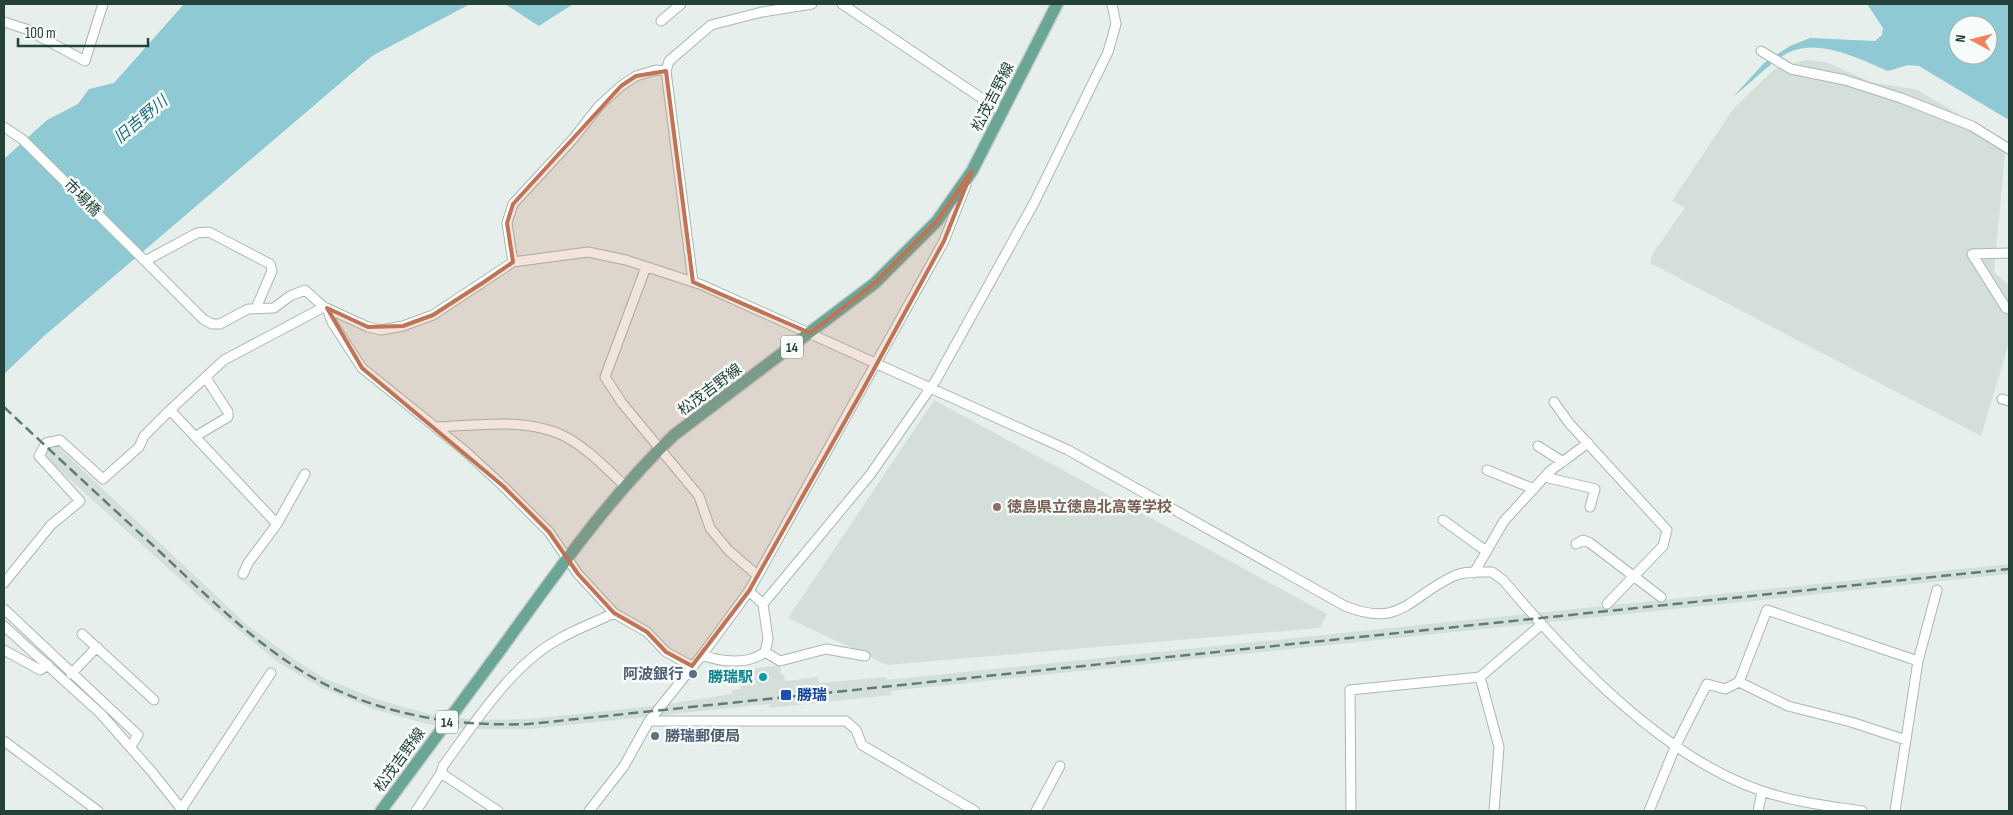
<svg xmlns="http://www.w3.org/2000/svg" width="2013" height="815" viewBox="0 0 2013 815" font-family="'Sofia Sans Condensed','Noto Sans JP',sans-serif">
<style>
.built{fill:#d4dfda}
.water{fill:#8ec9d4;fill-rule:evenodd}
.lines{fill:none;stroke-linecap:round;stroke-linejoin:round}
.minor-casing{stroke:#a8b8b2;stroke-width:11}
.major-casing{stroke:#c2cac8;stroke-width:14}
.minor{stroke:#fff;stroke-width:9}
.major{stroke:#6aa596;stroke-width:11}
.rail{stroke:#5f7d75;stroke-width:2.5;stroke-dasharray:10 5;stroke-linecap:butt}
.major-bridge-casing{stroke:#c2cac8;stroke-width:14;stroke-linecap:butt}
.major-bridge{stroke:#6aa596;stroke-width:11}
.marked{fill:#c07456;fill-opacity:0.2;stroke:#c07456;stroke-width:4;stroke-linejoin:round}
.education-dot{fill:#8d6e63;stroke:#f7fbf9;stroke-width:2}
.service-dot{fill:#5c6f8a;stroke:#f7fbf9;stroke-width:2}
.culture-dot{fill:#0f9aa8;stroke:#f7fbf9;stroke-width:2}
.transit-dot{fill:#1a4fb4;stroke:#f7fbf9;stroke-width:2}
.labels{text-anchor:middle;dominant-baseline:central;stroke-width:5;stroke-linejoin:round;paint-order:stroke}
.shield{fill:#f7fbf9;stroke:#637a73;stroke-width:1}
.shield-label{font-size:14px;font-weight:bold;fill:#24423a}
.street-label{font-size:15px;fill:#24423a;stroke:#f7fbf9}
.education-label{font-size:15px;font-weight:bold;fill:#785e54;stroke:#f7fbf9;text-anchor:start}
.service-label{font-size:15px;font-weight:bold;fill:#4e5e75;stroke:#f7fbf9;text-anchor:end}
.culture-label{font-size:15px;font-weight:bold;fill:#0d838f;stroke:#f7fbf9;text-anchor:end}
.transit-label{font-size:15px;font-weight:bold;fill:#164399;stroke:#f7fbf9;text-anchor:start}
.water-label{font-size:16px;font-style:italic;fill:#1c6f80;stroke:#f7fbf9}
</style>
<rect width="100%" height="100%" fill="#e6efeb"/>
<path class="built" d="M1806 60 1826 62 1871 82 1918 90 2006 143 1994 272 2009 285V342L1981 436 1650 263 1653 253 1685 208 1672 201 1733 109 1776 68Z
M934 400 1327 614 1320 628 887 665 788 618Z
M54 443 247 625 304 666 326 679 376 699 429 714 476 720 529 719 662 705 732 694V690L741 689 739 670 780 665 781 674H783L786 681 818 677 819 683 886 677 887 680 2009 564V574L890 691 891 695 770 708 769 704 530 729H470L427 724 373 709 322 688 279 663 211 607 45 457V454Z"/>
<path class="water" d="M184 4H470L372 56 44 336 4 374V159L47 120 78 104 89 89 114 83Z
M505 4H573L539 26Z
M1867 4H2009V120L1919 66 1908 65 1888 71C1857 58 1813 34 1781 57 1764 69 1749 84 1733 97L1764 63 1790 46 1810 38 1875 41 1882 35 1883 28ZM1958 25H1988V55H1958Z"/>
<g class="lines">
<g class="minor-casing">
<path id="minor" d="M842 4 1002 112
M661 21 681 4
M4 22 26 29 85 61 103 4
M1761 51 1791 69 1845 80 1901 98 1972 126 2009 149
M4 127 22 139 145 261 197 233 209 232 270 264 272 271 256 308
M2009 253 1972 254 2006 308 2009 309
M145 261 203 319 212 324H220L248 309 274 308 290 296 305 290 324 307 368 327 381 330 403 326 433 315 513 262 588 252 626 260 702 285 1068 450 1345 606C1402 629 1409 596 1454 576 1464 571 1481 572 1492 572L1503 580C1570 659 1662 757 1762 791 1794 802 1829 806 1862 811
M513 262 507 223 513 204 573 139 599 106 621 86 636 76 656 70 666 71
M646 267 605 377 622 403 699 496 710 528 728 550 757 575
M693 282 666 71 669 61 711 25 762 12 812 4
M327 308 332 322 362 368 465 451 503 486 549 532 578 574 614 613 647 632 666 652 692 666
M2002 399 2009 401
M1554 402 1569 423 1667 530 1663 546 1607 604
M170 410 277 524
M435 427C475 426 524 417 562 435 585 446 606 468 625 486
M196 436 228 417V412L206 378
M1538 446 1563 462
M1487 470 1534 489
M1545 477 1595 489 1590 507
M1443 520 1486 551
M1576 544 1583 540 1590 543 1661 597
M1474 573 1504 521 1550 471 1588 443
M243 574 248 563 277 524 305 474
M4 583 51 525 80 501 39 456 46 443 60 440 103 479 139 447 144 436 170 410 224 360 324 307
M749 591 763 604 768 639 765 652
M763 604 870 475 936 380 1034 203 1108 52 1116 24 1112 4
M4 609 138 735 131 746
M4 626 101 714 152 772 183 811
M82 634 154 700
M4 650 40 670 48 665
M702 655C721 662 748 665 765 652L780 661 826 649 865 656
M1918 661 1937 590
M71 674 97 647
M1480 677 1499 747 1494 811
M1739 682 1788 706 1851 722 1906 740
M649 721H846L856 730 862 745 975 811
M4 741 98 811
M441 773 498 811
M180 811 271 673
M416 811 441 773 443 766C474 724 512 664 559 639 576 629 596 622 614 613
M589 811 624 766 649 721 702 655 749 591 944 241 966 185
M1036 811 1060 766
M1351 811 1350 690 1480 677 1541 625
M1649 811 1676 745 1707 684 1725 689 1739 682 1767 610 1918 661 1895 811
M1758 811 1762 792"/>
</g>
<g class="major-casing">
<path id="major" d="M490 664C548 585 603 503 674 435L875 283 937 221 972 171 1057 4
M381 811 404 780"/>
</g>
<use href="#minor" class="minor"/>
<use href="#major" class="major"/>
<path class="rail" d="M4 407C55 455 107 503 159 551 204 593 248 637 300 670 368 713 450 727 529 724L2009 569"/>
<g class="major-bridge-casing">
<path id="major-bridge" d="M404 780 490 664"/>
</g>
<use href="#major-bridge" class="major-bridge"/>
</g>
<path class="marked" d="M666 71 693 282 810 333 875 283 937 221 972 171 944 241 861 393 749 591 692 666 666 652 647 632 614 613 578 574 549 532 503 486 362 368 327 308 368 327 403 326 433 315 484 282 513 262 507 223 513 204 621 86 636 76Z"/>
<circle class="education-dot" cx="997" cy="507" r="5"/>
<g class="service-dot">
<circle cx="693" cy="674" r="5"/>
<circle cx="655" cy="736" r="5"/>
</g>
<circle class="culture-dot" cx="763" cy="677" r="5"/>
<rect class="transit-dot" x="780" y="689" width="12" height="12" rx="2.5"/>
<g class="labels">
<g class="shield">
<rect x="781" y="335.5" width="22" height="23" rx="4"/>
<rect x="436" y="710.5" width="22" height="23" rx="4"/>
</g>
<g class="shield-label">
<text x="792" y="347">14</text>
<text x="447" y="722">14</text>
</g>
<g class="street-label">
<text transform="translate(993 97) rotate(-63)">松茂吉野線</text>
<text transform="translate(82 198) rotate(45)">市場橋</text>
<text transform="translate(710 390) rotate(-37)">松茂吉野線</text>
<text transform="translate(400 760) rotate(-54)">松茂吉野線</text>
</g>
<g class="education-label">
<text x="1007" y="507">徳島県立徳島北高等学校</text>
</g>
<g class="service-label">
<text x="683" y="674">阿波銀行</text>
<text x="665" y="736" text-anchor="start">勝瑞郵便局</text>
</g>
<g class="culture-label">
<text x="753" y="677">勝瑞駅</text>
</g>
<g class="transit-label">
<text x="797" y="695">勝瑞</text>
</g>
<g class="water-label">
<text transform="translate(141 120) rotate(-40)">旧吉野川</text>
</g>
</g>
<rect width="2013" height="815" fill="none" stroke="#24423a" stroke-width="10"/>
<g transform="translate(1973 40) rotate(277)"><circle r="24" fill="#f7fbf9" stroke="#a3b1ad"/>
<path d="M0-4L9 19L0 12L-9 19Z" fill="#f4845f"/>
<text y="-8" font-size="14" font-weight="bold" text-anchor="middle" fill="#24423a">N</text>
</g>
<path d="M18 38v8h130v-8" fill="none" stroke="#24423a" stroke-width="2.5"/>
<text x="25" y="38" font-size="15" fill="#24423a" stroke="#f7fbf9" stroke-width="4" paint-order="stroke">100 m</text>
</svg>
